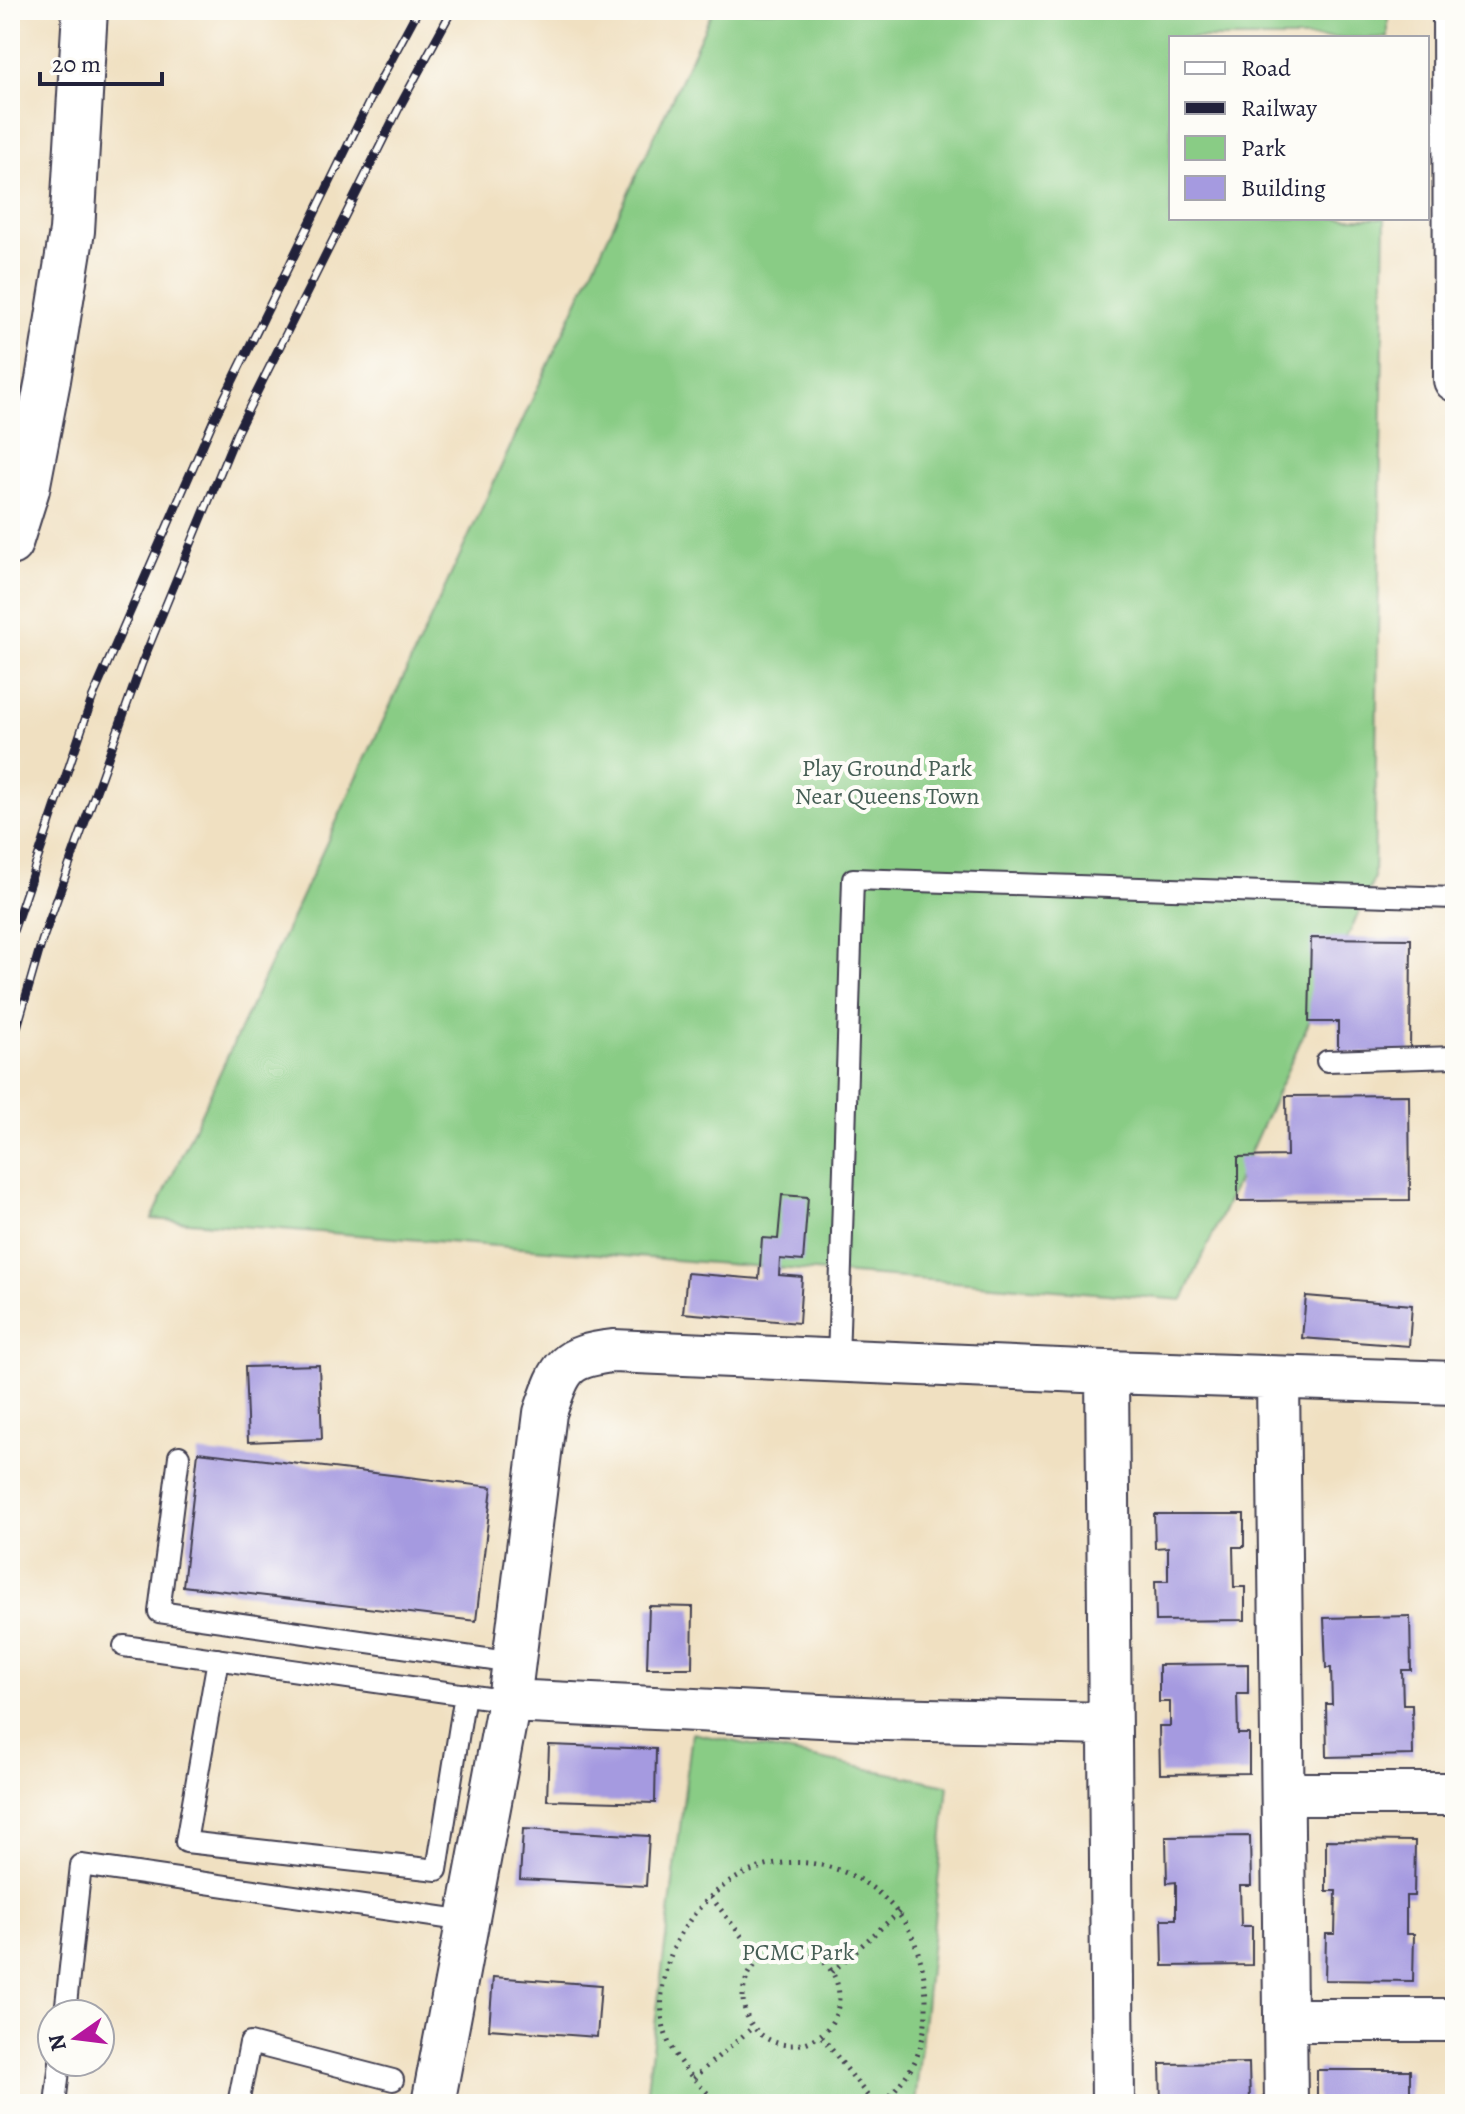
<svg xmlns="http://www.w3.org/2000/svg" width="1465" height="2114" viewBox="0 0 1465 2114" font-family="Alegreya,serif">
<style>
.green{fill:#89cc85;stroke:#567760;stroke-width:2}
.building{fill:#a59ae0}
.lines{fill:none;stroke-linecap:round;stroke-linejoin:round}
.service-casing{stroke:#413e4f;stroke-width:24}
.minor-casing{stroke:#413e4f;stroke-width:46}
.secondary-casing{stroke:#413e4f;stroke-width:48}
.path{stroke:#413e4f;stroke-width:5;stroke-dasharray:2 6;stroke-linecap:butt}
.service{stroke:#fff;stroke-width:20}
.minor{stroke:#fff;stroke-width:42}
.secondary{stroke:#fff;stroke-width:44}
.rail-casing{stroke:#22223b;stroke-width:9}
.rail{stroke:#fdfcf7;stroke-width:6;stroke-dasharray:18;stroke-linecap:butt}
.labels{text-anchor:middle;dominant-baseline:central;stroke-width:8;stroke-linejoin:round;paint-order:stroke}
.park-label{font-size:24px;fill:#465e55;stroke:#fdfcf7}
</style>
<rect width="100%" height="100%" fill="#fdfcf7"/>
<filter id="ink" filterUnits="userSpaceOnUse"><feTurbulence type="fractalNoise" baseFrequency=".0125" numOctaves="2"/><feDisplacementMap in="SourceGraphic" scale="16" xChannelSelector="R" yChannelSelector="G"/><feConvolveMatrix kernelMatrix="1 2 1 2 8 2 1 2 1" color-interpolation-filters="sRGB"/></filter>
<filter id="wash" filterUnits="userSpaceOnUse"><feTurbulence type="fractalNoise" baseFrequency=".006" numOctaves="4" result="noise"/><feDisplacementMap in="SourceGraphic" scale="32" xChannelSelector="R" yChannelSelector="G"/><feGaussianBlur stdDeviation="1.8" result="paint"/><feColorMatrix in="noise" values="0 0 0 0 0 0 0 0 0 0 0 0 0 0 0 0 0 1.4 0 .05"/><feComposite in="paint" operator="in"/></filter>
<g filter="url(#wash)">
<rect width="100%" height="100%" fill="#f0e0c1"/>
<path class="green" d="M713 10H1388V38H1171V218H1385L1374 879 1183 1300 152 1219Z
M692 1733 948 1785 915 2104H645Z"/>
<g id="blocks">
<path class="building" d="M230 10H258L257 15Z
M1311 938 1411 939 1410 1054 1338 1053V1022H1309Z
M1409 1095 1410 1200 1238 1201V1157L1287 1156 1286 1096Z
M782 1195 808 1197 803 1261 780 1259 779 1275 802 1277 799 1323 683 1313 687 1273 759 1279 762 1238 778 1239Z
M1306 1296 1412 1305 1409 1346 1302 1338Z
M319 1365 322 1439 248 1442 245 1367Z
M198 1452 492 1487 476 1621 183 1586Z
M1154 1514H1244V1547H1233L1234 1587H1245V1620L1156 1621 1155 1581H1168V1547L1155 1548Z
M649 1606 693 1607 692 1668H647Z
M1410 1616 1411 1670H1402L1403 1705H1412L1413 1755 1327 1757 1326 1704H1332L1331 1668H1326L1324 1618Z
M1248 1664V1694H1237L1238 1734H1249V1773L1160 1774 1159 1726H1170V1702H1159V1665Z
M549 1745 656 1749 655 1803 547 1800Z
M523 1829 649 1836 646 1886 520 1879Z
M1250 1836 1251 1886H1240L1241 1926H1252V1965L1163 1966 1162 1919H1176V1882L1167 1883 1166 1837Z
M1326 1840 1415 1841 1414 1896H1406V1934H1414L1413 1981 1325 1980 1326 1934H1335L1336 1891H1326Z
M493 1977 601 1985 597 2037 489 2029Z
M1249 2063 1250 2104H1161L1160 2064Z
M1317 2070H1410V2104H1317Z"/>
</g>
</g>
<g filter="url(#ink)">
<use href="#blocks" fill-opacity="0" stroke="#413e4f" stroke-width="2"/>
<g class="lines">
<g class="service-casing">
<path id="service" d="M1327 1061 1455 1057
M838 1361 853 879 1455 898
M179 1456 159 1612 514 1663
M124 1646 509 1701
M218 1659 186 1842 437 1870 465 1694
M65 2014 81 1865 467 1921
M55 2104 60 2062
M238 2104 250 2043 393 2080"/>
</g>
<g class="minor-casing">
<path id="minor" d="M1454 10 1455 380
M1107 1372 1113 2104
M1278 1378 1286 2104
M509 1701 884 1719 1108 1724
M1283 1794H1455
M1285 2020H1455
M433 2104 509 1701 545 1413C561 1367 563 1357 613 1351L1107 1372 1455 1383"/>
</g>
<g class="secondary-casing">
<path id="secondary" d="M10 543 27 489 48 380 72 231 85 10"/>
</g>
<path class="path" d="M711 1897 760 1960
M743 1997a48 48 0 1 1 96 0a48 48 0 1 1-96 0Z
M832 1972 899 1912
M822 2037 874 2104
M693 2078 752 2028
M719 2104C702 2088 683 2070 672 2049 661 2030 660 2005 663 1984 671 1933 709 1884 759 1868 826 1847 898 1887 918 1952 929 1986 930 2032 913 2065 905 2079 893 2091 884 2104"/>
<use href="#service" class="service"/>
<use href="#minor" class="minor"/>
<use href="#secondary" class="secondary"/>
<g class="rail-casing">
<path id="rail" d="M10 940 92 699 214 419 375 90 418 10
M10 1052 42 941 142 663 237 432 401 104 452 10"/>
</g>
<use href="#rail" class="rail"/>
</g>
</g>
<g class="labels">
<g class="park-label">
<text x="887" y="768">Play Ground Park<tspan x="887" dy="28">Near Queens Town</tspan></text>
<text x="798" y="1952">PCMC Park</text>
</g>
</g>
<rect width="1465" height="2114" fill="none" stroke="#fdfcf7" stroke-width="40"/>
<rect x="1169" y="36" width="260" height="184" fill="#fdfcf7" stroke="#a5a5ac" stroke-width="2"/>
<rect x="1185" y="62" width="40" height="12" fill="#ffffff" stroke="#a5a5ac" stroke-width="2"/>
<text x="1241" y="76" font-size="24" fill="#22223b">Road</text>
<rect x="1185" y="102" width="40" height="12" fill="#22223b" stroke="#a5a5ac" stroke-width="2"/>
<text x="1241" y="116" font-size="24" fill="#22223b">Railway</text>
<rect x="1185" y="136" width="40" height="24" fill="#89cc85" stroke="#a5a5ac" stroke-width="2"/>
<text x="1241" y="156" font-size="24" fill="#22223b">Park</text>
<rect x="1185" y="176" width="40" height="24" fill="#a59ae0" stroke="#a5a5ac" stroke-width="2"/>
<text x="1241" y="196" font-size="24" fill="#22223b">Building</text>
<g transform="translate(76 2038) rotate(256)"><circle r="38" fill="#fdfcf7" stroke="#a5a5ac" stroke-width="2"/>
<path d="M0-6L14 30L0 20L-14 30Z" fill="#b5179e"/>
<text y="-12" font-size="22" font-weight="bold" text-anchor="middle" fill="#22223b">N</text>
</g>
<path d="M40 72v12h122v-12" fill="none" stroke="#22223b" stroke-width="4"/>
<text x="52" y="72" font-size="24" fill="#22223b" stroke="#fdfcf7" stroke-width="6" paint-order="stroke">20 m</text>
</svg>
